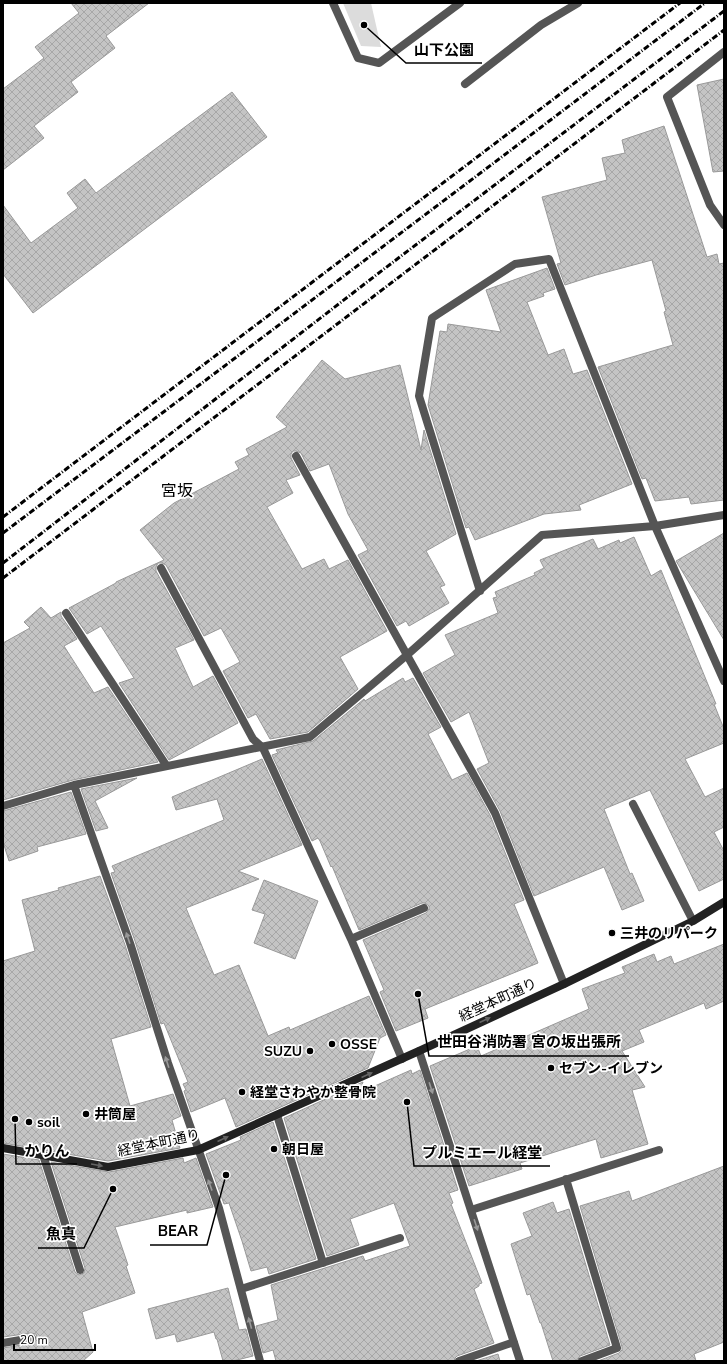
<svg xmlns="http://www.w3.org/2000/svg" width="727" height="1364" viewBox="0 0 727 1364" font-family="'Nunito Sans','Noto Sans JP',sans-serif">
<style>
.park{fill:#dcdcdc}
.building{fill:url(#building-cross-hatch);stroke:#999}
.lines{fill:none;stroke-linecap:round;stroke-linejoin:round}
.lane{stroke:#555;stroke-width:8}
.street{stroke:#555;stroke-width:8}
.secondary{stroke:#222;stroke-width:8}
.rail{stroke:#000;stroke-width:3;stroke-dasharray:6 2 1 2;stroke-linecap:butt}
.oneway{fill:#999}
.oneway2{fill:#646464}
.poi-dot{fill:#000;stroke:#fff;stroke-width:1.5}
.labels{text-anchor:middle;dominant-baseline:central;stroke-width:3.5;stroke-linejoin:round;paint-order:stroke}
.poi-label{font-size:14px;font-weight:bold;fill:#000;stroke:#fff;text-anchor:start}
.street-label{font-size:14px;fill:#000;stroke:#fff}
.quarter-label{font-size:16px;fill:#000;stroke:#fff}
.leader{fill:none;stroke:#000;stroke-width:1.5}
.callout-dot{fill:#000;stroke:#fff;stroke-width:1.5}
.callout-label{font-size:15px;text-anchor:middle;font-weight:bold;fill:#000;stroke:#fff;stroke-width:3.5;stroke-linejoin:round;paint-order:stroke}
</style>
<defs>
<pattern id="building-cross-hatch" width="8" height="8" patternUnits="userSpaceOnUse"><rect width="8" height="8" fill="#c4c4c4"/><path d="M0 0l8 8M0 8l8-8" fill="none" stroke="#a7a7a7"/></pattern>
</defs>
<rect width="100%" height="100%" fill="#fff"/>
<path class="park" d="M343 3H371L381 47 361 46Z"/>
<path class="building" d="M71 3H149L106 36 115 48 71 82 78 92 34 126 44 138 3 170V89L44 58 35 47 79 13Z
M724 79V171L713 172 697 85Z
M232 92 267 137 33 313 3 274V205L31 243 78 208 67 193 85 179 96 193Z
M664 126 707 257 717 254 719 264 724 263V500L691 504 689 497 655 501 646 478 642 479 598 367 673 345 664 312 666 311 652 260 596 275 565 285 557 264 561 263 542 197 607 180 602 158 625 153 622 140Z
M547 268 555 289 543 293 544 296 527 302 548 355 564 349 573 374 587 370 632 484 579 505 581 510 544 514 475 540 469 527 466 528 428 405 440 331 447 332 448 324 501 332 486 290Z
M322 360 345 379 400 365 421 450 424 430 456 534 426 551 445 585 440 587 449 603 409 626 406 621 397 626 358 555 368 550 348 514 329 464 310 471 301 453 296 451H293L291 454V458L300 475 286 480 293 493 267 507 302 569 324 559 329 569 348 560 387 631 340 657 358 689 308 732 270 739 256 714 248 718 223 671 240 662 221 628 204 636 166 565 162 563H158L156 567V571L194 640 175 648 193 687 213 676 238 723 169 760 119 683 134 678 101 626 87 634 69 608 116 583V582L164 560 140 530 174 503 239 469 235 462 249 455 246 449 287 427 276 417Z
M724 533V640L676 561Z
M634 537 651 576 661 570 716 704H714L724 729V743L685 759 705 797 724 788V827L714 832 724 851V879L699 891 650 790 604 809 630 874 632 873 644 901 622 910 604 867 534 896 500 811 477 769 489 763 469 712 451 722 423 673 455 655 445 635 498 613 493 598 497 597 495 592 535 575 534 573 544 568 540 560 593 539 598 549 619 540 620 543Z
M41 607 51 618 61 612V616L77 639 64 646 94 693 108 687 158 762 73 780 3 800V643L30 628 24 622Z
M403 678 405 682 413 678 441 727 428 734 452 780 467 773 490 815 524 900 514 904 538 963 425 1009 428 1018 396 1031 380 992 384 990 363 940 426 913 429 909V906L425 903H422L359 930 332 866 331 867 320 841 318 838 312 841 272 755 278 753 276 750 313 741 364 699 365 701Z
M262 759 302 845 238 871 259 879 186 908 214 975 239 965 268 1036 289 1027 290 1030 369 996 386 1035 380 1038 368 1068 236 1127 225 1098 191 1112 184 1091 186 1090 183 1084 188 1082 164 1023 161 1024 135 941 111 873 115 872 112 866 224 820 217 799 176 810 172 797Z
M137 778 95 801 108 828 96 831 81 789Z
M71 792 86 834 37 847 38 851 9 861 3 842V811Z
M100 876 125 945 151 1027 111 1039 130 1106 173 1094 181 1116 172 1120 180 1148 108 1161 3 1143V961L35 951 22 900 59 890 58 888Z
M264 880 318 901 295 959 254 943 265 914 252 910Z
M724 944V1001L706 1009 704 1003 639 1030 644 1042 622 1051 645 1087 632 1090 648 1144 601 1158 596 1139 520 1163 522 1169 469 1186 430 1066 477 1046 481 1056 589 1009 582 989 625 973 622 967 654 954 657 962 671 956 674 964Z
M411 1070 412 1074 420 1070 458 1190 449 1193 453 1203 451 1204 482 1283 479 1284V1286L474 1289 494 1343 457 1356 455 1358 454 1361H276L273 1350 263 1353 256 1326 278 1320 271 1285 363 1256 365 1261 410 1246 394 1203 350 1219 359 1245 327 1256 284 1118 363 1082 359 1093Z
M273 1122 316 1259 269 1274 267 1267 251 1271 242 1241 229 1203 224 1204 206 1154 241 1140 240 1137Z
M3 1154 39 1160 75 1272 79 1275 84 1273 85 1268 51 1162 109 1172 183 1158 184 1163 196 1158 213 1207 187 1213V1210L115 1227 128 1265 126 1266 135 1293 82 1312 93 1352 83 1361H3V1348L33 1343 37 1340V1337L36 1334 31 1333 3 1337Z
M724 1166V1342L694 1354 696 1361H598L619 1353 622 1350V1347L580 1206 629 1191 632 1201Z
M553 1202 557 1213 569 1209 610 1345 580 1356 577 1361H553L541 1323H540L530 1294 527 1295 511 1244 532 1236 523 1213Z
M228 1288 239 1330 246 1329 253 1356 233 1361H223L217 1339H216L214 1332 177 1342 175 1334 156 1339 148 1309Z
M498 1354 500 1361H476Z"/>
<g class="lines">
<path class="lane" d="M465 84 541 25 578 3
M161 568 253 739 263 748 351 939
M480 591 419 396 432 318 515 264 549 259 655 526
M66 613 166 765
M633 804 693 921
M402 1059 351 939 424 908
M277 1115 323 1263
M43 1155 80 1270
M566 1179 617 1348 582 1361
M471 1210 659 1150
M241 1289 400 1238
M3 1343 32 1338"/>
<path class="street" d="M333 3 358 58 379 63 460 3
M724 52 667 97 710 205 724 225
M296 456 495 813 564 984
M655 526 724 681
M74 785 130 943 168 1063 219 1208 260 1361
M3 806 74 785 310 737 407 655 542 535 655 526 724 515
M419 1051 520 1361
M459 1361 514 1342"/>
<path class="secondary" d="M3 1148 108 1167 198 1150 419 1051 564 984 693 921 724 902"/>
<path class="rail" d="M3 517 680 3
M3 533 503 156 705 3
M3 563 384 269 724 11
M3 578 724 30"/>
</g>
<defs><path id="oneway-solid" d="M-6-.8H1V-3.2L6.5 0L1 3.2V.8H-6Z"/></defs>
<g class="oneway">
<use href="#oneway-solid" transform="translate(128 938) rotate(-109)"/>
<use href="#oneway-solid" transform="translate(167 1062) rotate(-108)"/>
<use href="#oneway-solid" transform="translate(431 1088) rotate(72)"/>
<use href="#oneway-solid" transform="translate(210 1185) rotate(-110)"/>
<use href="#oneway-solid" transform="translate(476 1225) rotate(72)"/>
<use href="#oneway-solid" transform="translate(250 1323) rotate(-105)"/>
</g>
<g class="oneway2">
<use href="#oneway-solid" transform="translate(485 1020) rotate(-25)"/>
<use href="#oneway-solid" transform="translate(367 1075) rotate(-24)"/>
<use href="#oneway-solid" transform="translate(223 1139) rotate(-24)"/>
<use href="#oneway-solid" transform="translate(97 1165) rotate(10)"/>
</g>
<g class="poi-dot">
<circle cx="612" cy="933" r="4"/>
<circle cx="332" cy="1044" r="4"/>
<circle cx="310" cy="1051" r="4"/>
<circle cx="551" cy="1068" r="4"/>
<circle cx="242" cy="1092" r="4"/>
<circle cx="86" cy="1114" r="4"/>
<circle cx="29" cy="1122" r="4"/>
<circle cx="274" cy="1149" r="4"/>
</g>
<g class="labels">
<g class="poi-label">
<text x="620" y="933">三井のリパーク</text>
<text x="340" y="1044">OSSE</text>
<text x="302" y="1051" text-anchor="end">SUZU</text>
<text x="559" y="1068">セブン-イレブン</text>
<text x="250" y="1092">経堂さわやか整骨院</text>
<text x="94" y="1114">井筒屋</text>
<text x="37" y="1122">soil</text>
<text x="282" y="1149">朝日屋</text>
</g>
<g class="street-label">
<text transform="translate(498 1000) rotate(-25)">経堂本町通り</text>
<text transform="translate(159 1143) rotate(-12)">経堂本町通り</text>
</g>
<g class="quarter-label">
<text x="177" y="491">宮坂</text>
</g>
</g>
<path class="leader" d="M364 25L406 63H482M418 994L429 1056H629M15 1119L16 1164H77M407 1102L414 1166H550M226 1175L207 1245H150M113 1189L84 1248H38"/>
<g class="callout-dot">
<circle cx="364" cy="25" r="4"/>
<circle cx="418" cy="994" r="4"/>
<circle cx="15" cy="1119" r="4"/>
<circle cx="407" cy="1102" r="4"/>
<circle cx="226" cy="1175" r="4"/>
<circle cx="113" cy="1189" r="4"/>
</g>
<g class="callout-label">
<text x="444" y="55">山下公園</text>
<text x="529" y="1047">世田谷消防署 宮の坂出張所</text>
<text x="47" y="1156">かりん</text>
<text x="482" y="1158">プルミエール経堂</text>
<text x="178" y="1236">BEAR</text>
<text x="61" y="1239">魚真</text>
</g>
<rect width="727" height="1364" fill="none" stroke="#000000" stroke-width="8"/>
<path d="M14 1344v6h81v-6" fill="none" stroke="#000000" stroke-width="2"/>
<text x="20" y="1344" font-size="12" fill="#000000" stroke="#ffffff" stroke-width="3" paint-order="stroke">20 m</text>
</svg>
